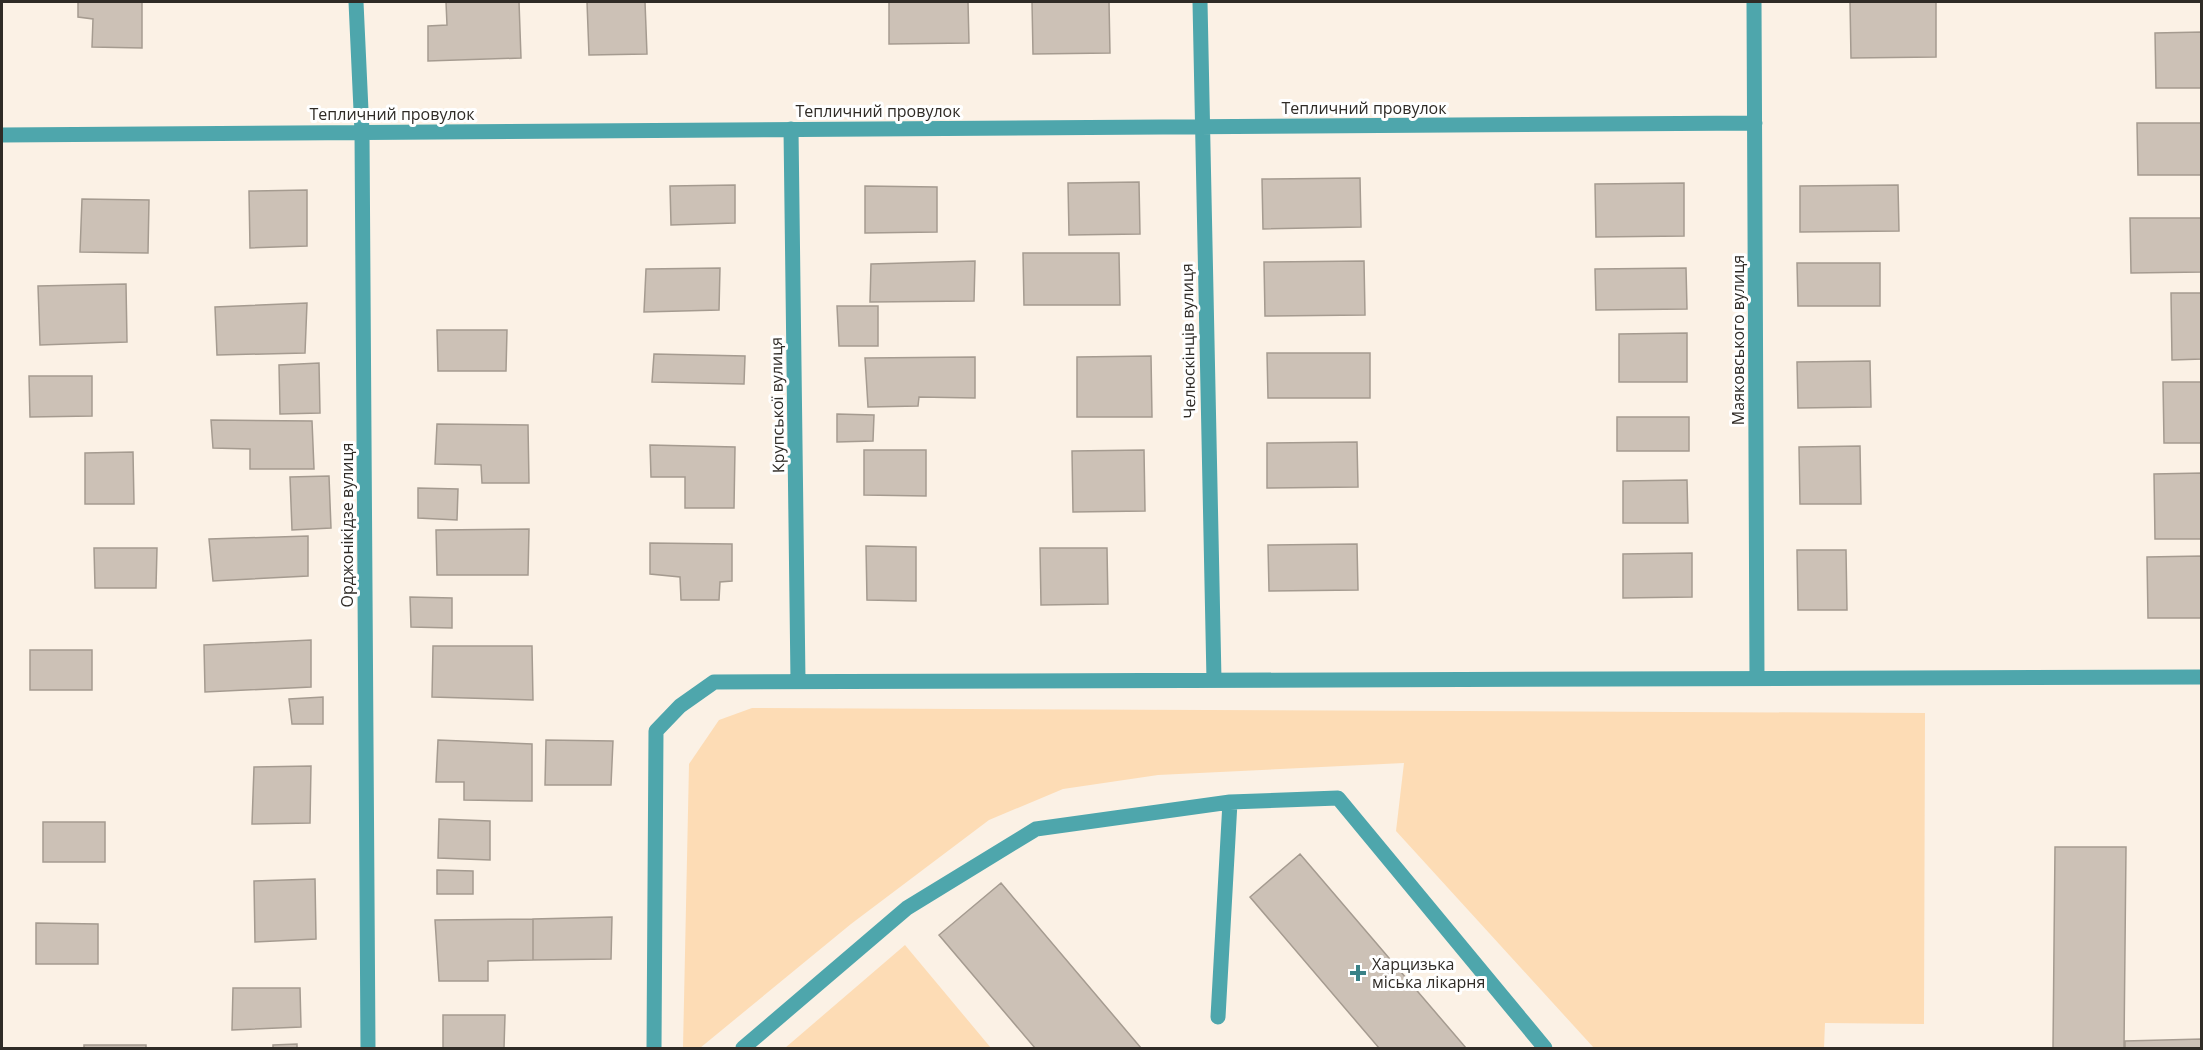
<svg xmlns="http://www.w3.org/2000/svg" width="2203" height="1050" viewBox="0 0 2203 1050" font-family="'Open Sans',sans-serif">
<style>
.green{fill:#fddcb5}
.building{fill:#ccc1b6;stroke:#a59b90;stroke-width:1.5}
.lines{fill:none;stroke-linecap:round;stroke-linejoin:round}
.minor{stroke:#4ea6ac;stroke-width:15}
.poi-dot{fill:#3a8287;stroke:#fff;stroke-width:2}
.labels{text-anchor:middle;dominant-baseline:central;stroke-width:6;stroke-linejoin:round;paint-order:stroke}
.street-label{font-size:16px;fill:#2f2b26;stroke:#fff}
.poi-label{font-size:16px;fill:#2f2b26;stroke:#fff;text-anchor:start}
</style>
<rect width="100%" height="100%" fill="#fbf1e5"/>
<path class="green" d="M752 708 1925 713 1924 1024 1825 1023 1824 1048H1594L1396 831 1404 763 1158 775 1063 789 989 820 851 924 700 1048H683L689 764 719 720Z
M905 945 991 1048H785Z"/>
<path class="building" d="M78 2H142V48L92 47 93 19 78 17Z
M446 2H519L521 58 428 61V26L447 25Z
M587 2H645L647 54 589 55Z
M889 2H968L969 43 889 44Z
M1032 2H1109L1110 53 1033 54Z
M1850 2H1936V57L1851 58Z
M2202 32V88H2156L2155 33Z
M2137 123H2202V175H2138Z
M1360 178 1361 227 1263 229 1262 179Z
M1139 182 1140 234 1069 235 1068 183Z
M1684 183V236L1596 237 1595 184Z
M735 185V223L671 225 670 186Z
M1898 185 1899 231 1800 232V186Z
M865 186 937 187V232L865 233Z
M307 190V246L250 248 249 191Z
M82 199 149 200 148 253 80 252Z
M2130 218H2202V272L2131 273Z
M1023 253H1119L1120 305H1024Z
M975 261 974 301 870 302 871 264Z
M1364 261 1365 315 1265 316 1264 262Z
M1797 263H1880V306H1798Z
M720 268 719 310 644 312 646 269Z
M1686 268 1687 309 1596 310 1595 269Z
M126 284 127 342 40 345 38 286Z
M2171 293H2202V359L2172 360Z
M307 303 305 353 217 355 215 307Z
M837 306H878V346H839Z
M437 330H507L506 371H438Z
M1687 333V382H1619V334Z
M1267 353H1370V398H1268Z
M654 354 745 356 744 384 652 382Z
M1151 356 1152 417H1077V357Z
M975 357V398L919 397 918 406 868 407 865 358Z
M1870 361 1871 407 1798 408 1797 362Z
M319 363 320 413 280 414 279 365Z
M29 376H92V416L30 417Z
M2163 382H2202V443H2164Z
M837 414 874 415 873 441 837 442Z
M1617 417H1689V451H1617Z
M211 420 312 421 314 469H250V449L213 448Z
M437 424 528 425 529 483H482L481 465 435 464Z
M1357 442 1358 487 1267 488V443Z
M650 445 735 447 734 508H685V477H651Z
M1860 446 1861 504H1800L1799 447Z
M864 450H926V496L864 495Z
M1144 450 1145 511 1073 512 1072 451Z
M133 452 134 504H85V453Z
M2202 473V539H2155L2154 474Z
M329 476 331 528 292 530 290 477Z
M1687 480 1688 523H1623V481Z
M418 488 458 489 457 520 418 518Z
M529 529 528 575H437L436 530Z
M308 536V576L213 581 209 539Z
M650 543 732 544V581L720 582 719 600H681L680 577 650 574Z
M1357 544 1358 590 1269 591 1268 545Z
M866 546 916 547V601L867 600Z
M94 548H157L156 588H95Z
M1040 548H1107L1108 604 1041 605Z
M1797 550H1846L1847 610H1798Z
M1692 553V597L1623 598V554Z
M2202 556V618H2148L2147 557Z
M410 597 452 598V628L411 627Z
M311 640V687L205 692 204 645Z
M433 646H532L533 700 432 697Z
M30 650H92V690H30Z
M323 697V724H292L289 699Z
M438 740 532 744V801L464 800V782H436Z
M546 740 613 741 611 785H545Z
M311 766 310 823 252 824 254 767Z
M439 819 490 821V860L438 858Z
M43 822H105V862H43Z
M2055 847H2126L2124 1048H2053Z
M1300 854 1466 1048H1379L1250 897Z
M437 870 473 871V894H437Z
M315 879 316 939 255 942 254 881Z
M1001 883 1141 1048H1035L939 935Z
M612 917 611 959 533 960V919Z
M533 919V960L488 961V981H439L435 920Z
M36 923 98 924V964H36Z
M233 988H300L301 1027 232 1030Z
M443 1015H505L504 1048H443Z
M2202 1039V1048H2125V1041Z
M297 1044V1048H273V1045Z
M84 1045H146V1048H84Z"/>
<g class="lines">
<path class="minor" d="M356 2 362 132 368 1048
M1200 2 1214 680
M1754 2 1757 678
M791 129 798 681
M2 135 1755 123
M1218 1017 1230 802 1338 798 1545 1048
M654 1048 656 731 680 706 714 682 2202 677
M743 1048 907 908 1036 829 1230 802"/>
</g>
<path class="poi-dot" d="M1355 964h6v6h6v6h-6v6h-6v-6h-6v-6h6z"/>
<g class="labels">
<g class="street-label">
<text x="1364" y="108">Тепличний провулок</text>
<text x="878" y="111">Тепличний провулок</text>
<text x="392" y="114">Тепличний провулок</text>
<text transform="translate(1738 340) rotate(-90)">Маяковського вулиця</text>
<text transform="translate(1188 341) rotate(-91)">Челюскінців вулиця</text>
<text transform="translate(777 405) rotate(-91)">Крупської вулиця</text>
<text transform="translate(347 525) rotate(-90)">Орджонікідзе вулиця</text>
</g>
<g class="poi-label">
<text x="1372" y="964">Харцизька<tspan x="1372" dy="18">міська лікарня</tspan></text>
</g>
</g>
<rect width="2203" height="1050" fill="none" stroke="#2f2b26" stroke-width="6"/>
</svg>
